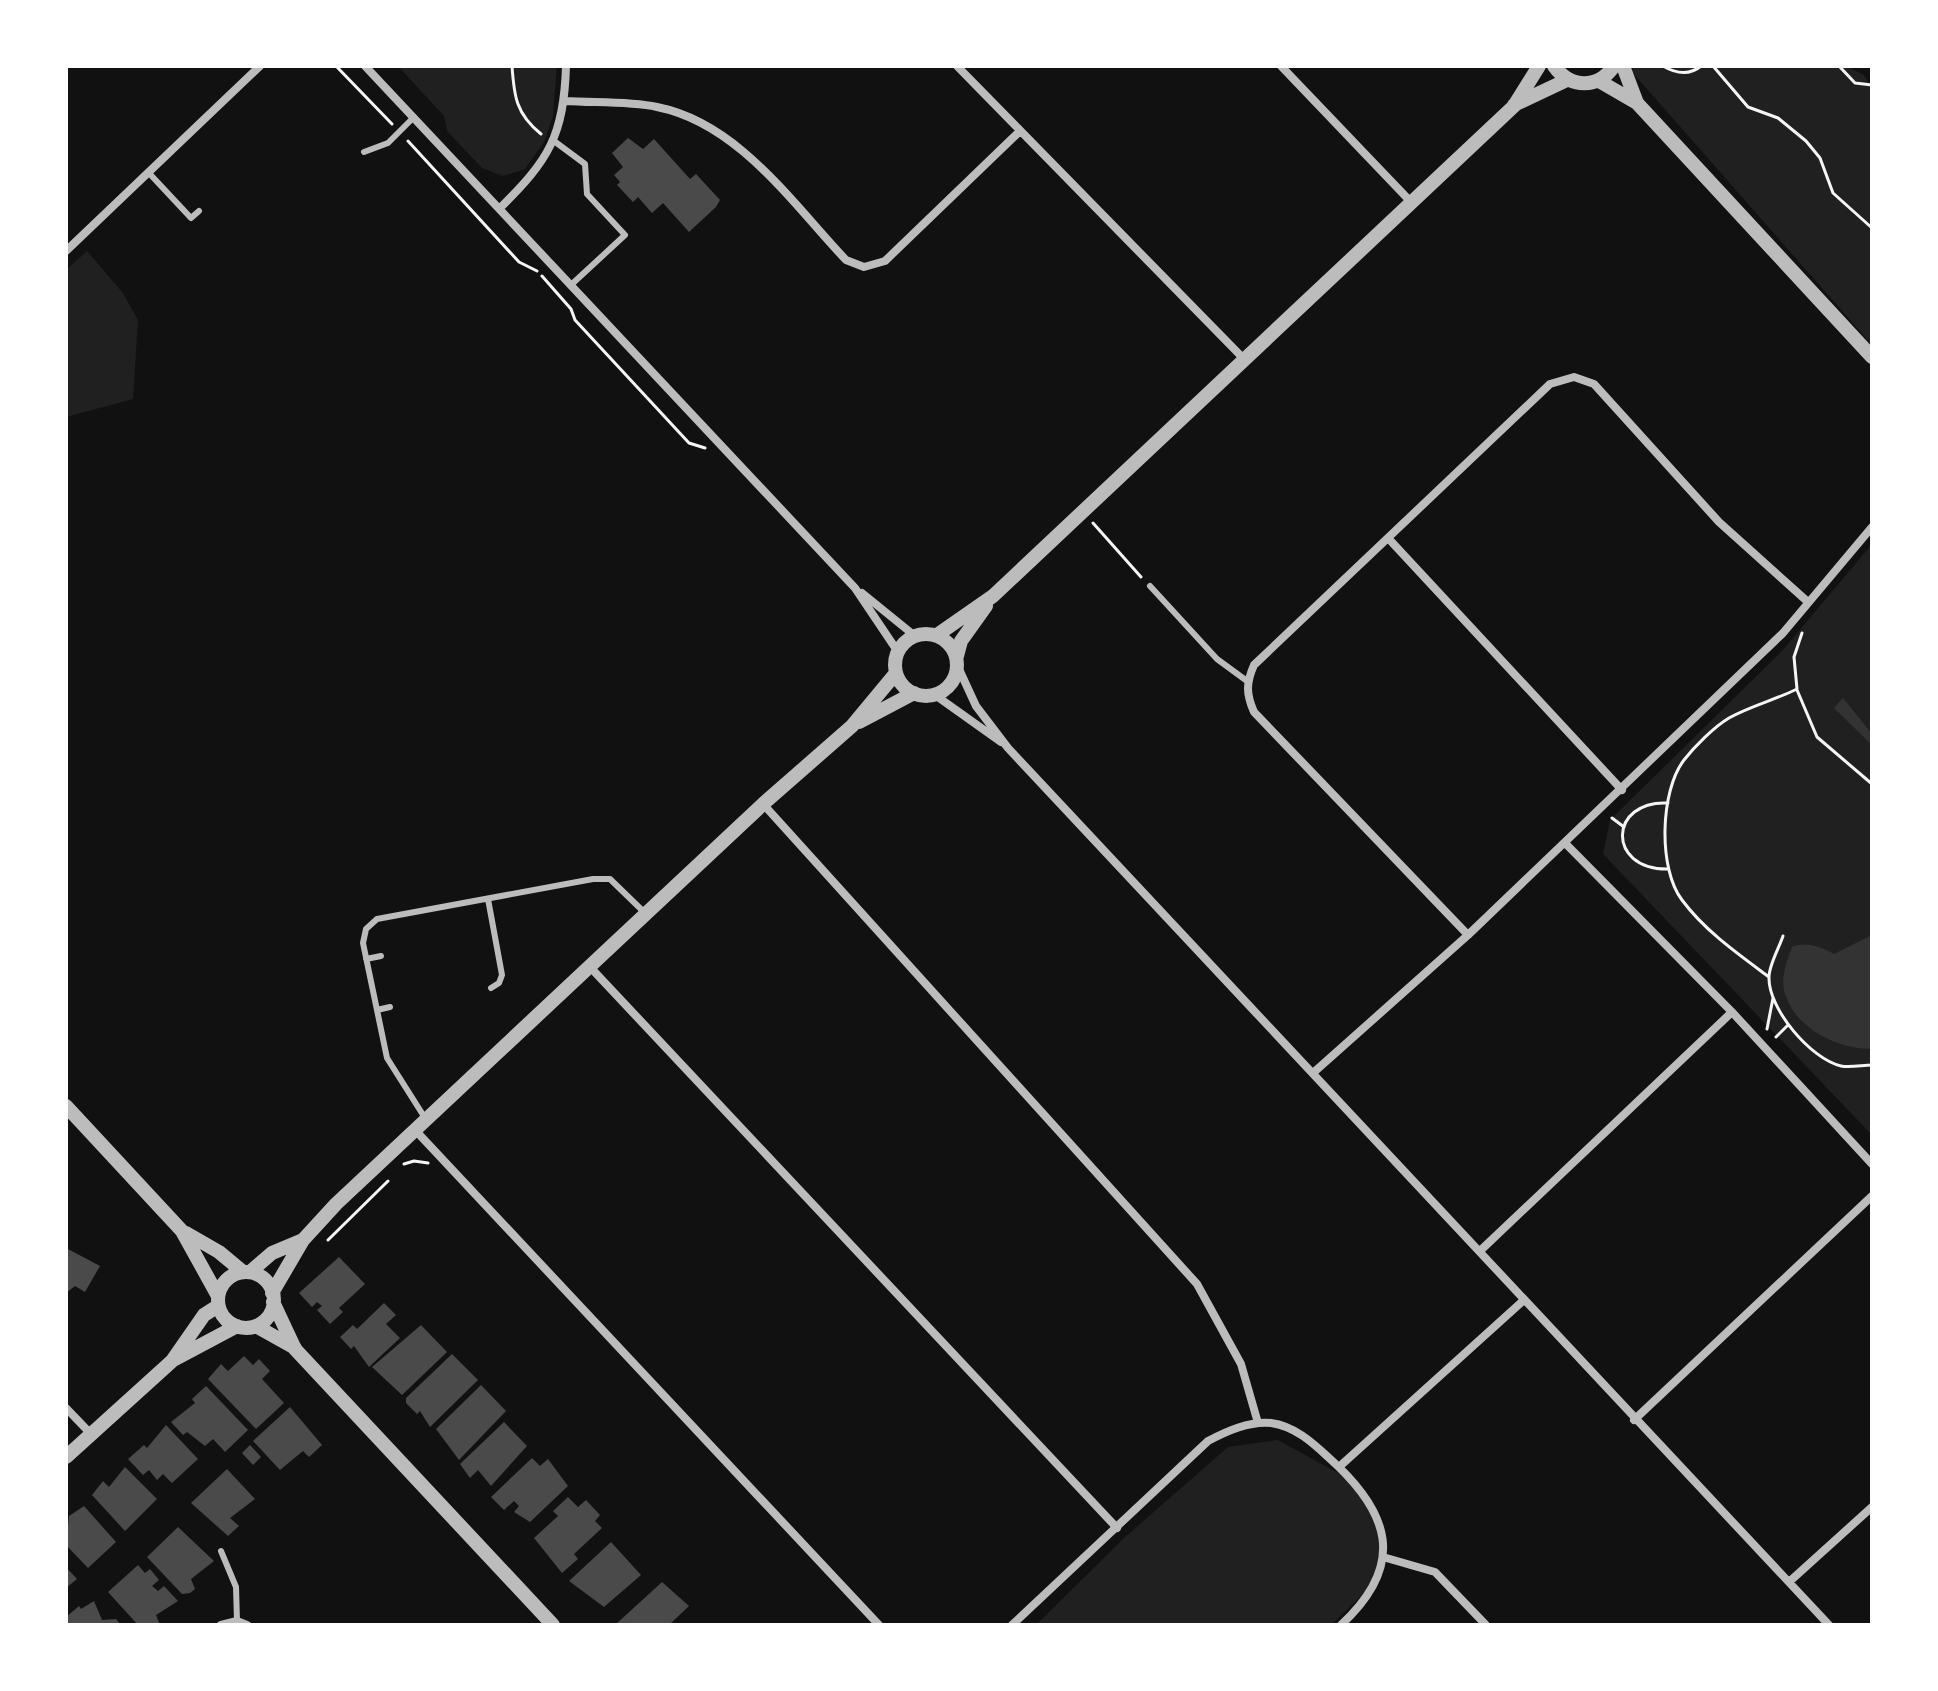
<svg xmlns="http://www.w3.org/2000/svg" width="1938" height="1691" viewBox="0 0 1938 1691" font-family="Poppins,sans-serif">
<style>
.green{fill:#202020}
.water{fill:#333}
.building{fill:#4a4a4a}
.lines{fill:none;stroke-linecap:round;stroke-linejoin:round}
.path{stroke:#f5f5f5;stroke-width:3}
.service{stroke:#bcbcbc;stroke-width:6}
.minor{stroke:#bcbcbc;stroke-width:8}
.tertiary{stroke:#bcbcbc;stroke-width:14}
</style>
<rect width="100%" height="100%" fill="#111"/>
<path class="green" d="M398 66H557L553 116 544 142 525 169 503 176 482 168 447 131 444 116Z
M1633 66H1846L1864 75 1872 89V345L1632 72Z
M87 251 123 293 138 320 133 399 66 417V270Z
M1872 544V1135L1603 854 1610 820 1782 651Z
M1278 1440 1349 1479 1383 1528 1380 1578 1331 1625H1036L1124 1538 1228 1447Z"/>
<path class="water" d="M1843 698 1872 734V745L1834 708Z
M1872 935V1049C1837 1049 1793 1028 1784 990 1781 976 1787 961 1792 947 1807 941 1821 947 1834 954Z"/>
<path class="building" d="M628 138 643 149 654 139 690 179 696 174 720 200 716 207 689 232 663 203 652 213 638 197 633 202 617 185 620 182 614 175 623 167 612 153Z
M66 1248 100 1266 85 1292 75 1286 66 1293Z
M339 1257 365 1284 339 1308 343 1312 330 1324 317 1310 322 1306 317 1302 312 1307 299 1293Z
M384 1303 396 1315 386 1324 400 1338 369 1367 354 1346 351 1349 340 1337 353 1325 357 1329Z
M421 1325 447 1352 402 1395 372 1367Z
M452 1354 478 1380 430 1427 420 1411 417 1414 406 1403V1398Z
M244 1356 253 1365 259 1359 270 1371 262 1379 284 1403 256 1429 208 1379 221 1364 228 1371Z
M481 1385 506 1411 459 1460 436 1429Z
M206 1386 248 1430 225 1452 213 1439 205 1446 187 1432 183 1435 171 1422 195 1403 192 1399Z
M290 1407 322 1445 309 1457 303 1451 280 1470 253 1441Z
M504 1422 527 1446 491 1486 478 1470 470 1478 460 1464Z
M166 1425 198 1459 172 1483 163 1474 157 1480 149 1470 143 1475 128 1459 144 1445 147 1448Z
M250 1445 261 1457 253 1465 242 1453Z
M532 1458 540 1466 548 1459 568 1486 530 1522 514 1512 519 1506 514 1501 504 1510 491 1497Z
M125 1467 157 1499 125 1531 92 1495 103 1481 109 1487Z
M227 1469 255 1499 230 1518 239 1526 228 1536 191 1503Z
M568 1497 578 1507 586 1500 600 1515 595 1521 602 1528 574 1554 578 1559 562 1573 534 1538 558 1516 553 1511Z
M84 1506 116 1542 88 1568 66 1545 69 1516Z
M178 1527 214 1561 191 1579 195 1589 190 1593 182 1594 147 1557Z
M611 1542 641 1575 604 1607 569 1581Z
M138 1565 145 1573 150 1569 159 1580 152 1586 158 1591 164 1586 178 1601 156 1615 160 1625H138L108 1592Z
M66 1567 77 1579 66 1588Z
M662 1582 689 1606 669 1625H615Z
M94 1601 102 1620 116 1619 121 1625 66 1624V1617L79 1606 81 1609Z"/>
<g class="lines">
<path class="path" d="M336 66 392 124
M512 66C514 96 516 114 541 134
M1663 66C1675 73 1689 76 1701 66
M1713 66 1748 107 1778 118 1806 141 1820 158 1833 193 1872 228
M1839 66 1855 83 1872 85
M408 141 519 262 537 271
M542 276 571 309 575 320 689 443 705 448
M1093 523 1141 577
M1797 690 1817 737 1872 784
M1612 818 1624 827
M1667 869C1606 869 1609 800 1668 803
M1783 936C1779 948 1769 965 1769 977 1768 1009 1811 1059 1841 1066 1850 1068 1863 1065 1872 1065
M1769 977C1738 954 1705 931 1682 900 1658 869 1660 791 1684 760 1695 746 1714 727 1729 718 1750 706 1775 700 1797 689L1794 657 1802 633
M1767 1029 1773 998
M1776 1037 1788 1025
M404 1164 414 1161 428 1163
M328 1240 388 1181"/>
<path class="service" d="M554 141 585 164 587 194 625 235 572 284
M364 152 388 143 414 117
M148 172 191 218 199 211
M1150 586 1217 659 1247 681
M488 899 502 975 499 983 491 988
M366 959 381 956
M377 1010 390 1007
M425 1118 387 1058 363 943 366 929 377 919 593 879H610L646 914
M221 1551 236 1587 237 1621"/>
<path class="minor" d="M365 66 855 588 898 652
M957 66 1243 358
M1281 66 1411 202
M565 101C595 103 628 101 657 107 738 123 792 203 846 260L864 267 885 261 1019 132
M500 208C549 160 564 135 566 66
M66 251 260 66
M1388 538 1622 790
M862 593 915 636
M958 667 976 706 1008 748 1829 1625
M935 695 1001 742
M763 804 1197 1284 1241 1364 1258 1423
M1565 843 1732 1012 1872 1164
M1468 935 1254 712C1246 694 1246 683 1254 665L1550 384 1574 377 1594 384 1719 522 1808 602
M590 967 1117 1528
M1313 1073 1468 935 1783 633 1872 527
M416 1131 879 1625
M1481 1250 1732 1012
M66 1408 91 1434
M1634 1420 1872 1196
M1339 1467 1524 1300
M1383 1557 1435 1572 1486 1625
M1789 1582 1872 1507
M221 1625 237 1621 247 1625
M1012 1625 1208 1441C1227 1431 1249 1421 1271 1423 1294 1426 1312 1442 1328 1457 1390 1512 1407 1564 1341 1625"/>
<path class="tertiary" d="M1554 66C1571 89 1598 89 1614 66
M1623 66 1637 103
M1599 81 1637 103 1872 357
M1514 105 1567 80
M895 665a31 31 0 1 1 62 0a31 31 0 1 1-62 0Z
M937 635 993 596 1514 106 1539 66
M957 656 961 641 986 606
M859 722 914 693
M66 1106 182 1231 218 1296
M186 1233 219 1252 243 1272
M250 1272 272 1253 303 1240
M218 1300a28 28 0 1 1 56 0a28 28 0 1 1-56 0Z
M272 1293 303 1240 336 1204 763 804 852 726 896 673
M273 1302 295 1349 553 1625
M256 1326 295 1348
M175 1359 237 1326
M66 1457 172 1361 204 1315 218 1306"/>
</g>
<rect width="1938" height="1691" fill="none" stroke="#ffffff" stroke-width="136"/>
</svg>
